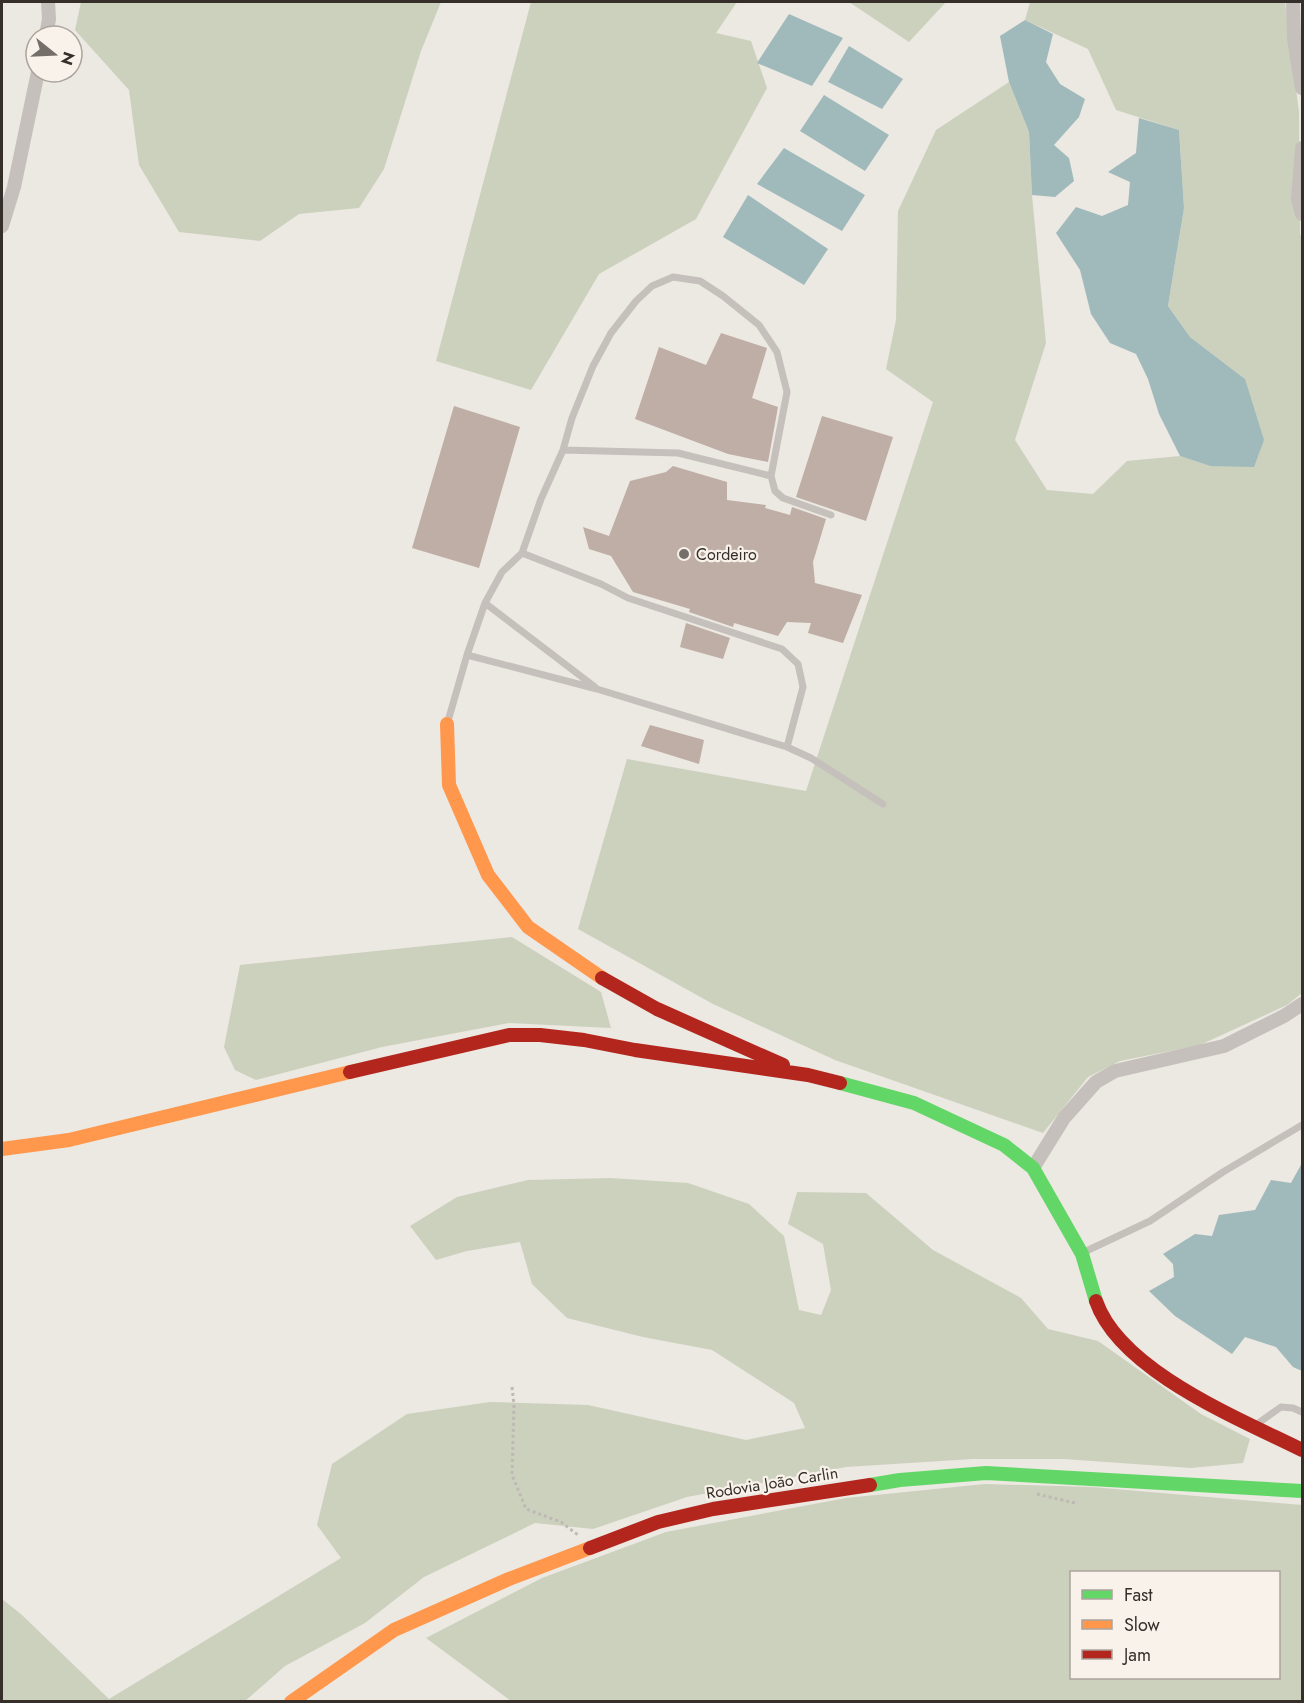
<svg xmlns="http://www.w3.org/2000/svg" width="1304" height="1703" viewBox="0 0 1304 1703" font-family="Jost,sans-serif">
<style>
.green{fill:#ccd1bd;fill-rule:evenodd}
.water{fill:#a0b9bb}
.building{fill:#beaea5}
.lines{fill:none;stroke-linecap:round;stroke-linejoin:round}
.path{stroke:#beb9b3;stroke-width:3;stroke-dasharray:3 3;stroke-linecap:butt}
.lane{stroke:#c5c0bb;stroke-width:7}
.street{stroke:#c5c0bb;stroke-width:14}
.fast{stroke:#63d668;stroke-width:14}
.slow{stroke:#ff974d;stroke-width:14}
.jam{stroke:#b3261e;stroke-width:14}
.poi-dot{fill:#756f6a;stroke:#f8f2ea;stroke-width:2}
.labels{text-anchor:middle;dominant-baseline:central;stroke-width:4.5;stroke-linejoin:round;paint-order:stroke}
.poi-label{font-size:16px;fill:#352e29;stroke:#f8f2ea;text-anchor:start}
.street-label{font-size:16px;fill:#352e29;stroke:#f8f2ea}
</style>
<rect width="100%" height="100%" fill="#ece8e2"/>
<path class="green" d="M81 2H441L421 51 384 169 359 208 299 214 260 241 179 232 139 165 129 90 75 30Z
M531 2H737L716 33 751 41 767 88 696 219 599 274 531 390 436 361Z
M849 2H946L909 42Z
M1030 2H1285L1299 112 1300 235 1302 237V993L1287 1005 1200 1045 1120 1061 1088 1077 1043 1133 835 1060 713 1004 578 929 627 759 806 791 933 402 886 369 896 320 898 211 936 130 1009 82 1029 132 1032 195 1046 343 1015 440 1047 490 1093 494 1127 461 1180 456 1210 466 1245 379 1190 337 1168 306 1184 208 1179 130 1116 110 1088 49 1025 20Z
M512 937 601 992 611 1028 509 1023 382 1047 256 1080 235 1070 224 1047 240 965Z
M610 1178 688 1183 749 1204 784 1236 799 1310 821 1315 831 1290 823 1244 788 1224 797 1192 866 1193 933 1250 1021 1298 1048 1329 1098 1341 1201 1414 1250 1439 1243 1463 1191 1468 1064 1459H973L846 1467 687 1497 593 1529 535 1523 424 1577 365 1623 285 1666 245 1701H2V1599L22 1615 109 1699 341 1558 317 1525 332 1464 407 1414 490 1402 588 1405 746 1440 805 1428 794 1403 712 1350 643 1337 567 1318 532 1284 520 1242 467 1251 436 1260 410 1226 457 1197 528 1180Z
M985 1484 1092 1487 1302 1505V1701H511L426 1638 542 1578 666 1532 846 1498ZM1072 1572H1278V1678H1072Z"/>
<path class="water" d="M789 14 843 38 812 86 757 63Z
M1025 20 1053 34 1046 62 1060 84 1085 99 1079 117 1054 145 1069 158 1074 181 1055 197 1032 195 1029 132 1009 82 1000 36Z
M849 46 903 79 882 109 828 82Z
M824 95 889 135 865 171 800 131Z
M1139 118 1179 130 1184 208 1168 306 1190 337 1245 379 1264 440 1254 467 1210 466 1180 456 1159 414 1148 379 1136 354 1110 343 1091 314 1080 270 1056 233 1076 207 1102 216 1128 205 1130 182 1108 172 1136 153Z
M784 148 865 195 842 231 757 184Z
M748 195 828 249 804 285 723 237Z
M1302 1163V1371L1293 1367 1276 1347 1245 1337 1232 1354 1175 1316 1149 1291 1174 1277 1173 1264 1163 1254 1195 1234 1212 1236 1219 1215 1255 1210 1271 1180 1291 1183Z"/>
<path class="building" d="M721 333 767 348 752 398 778 407 768 462 728 454 635 419 659 347 706 365Z
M454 406 520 427 479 568 412 548Z
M822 416 893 437 866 521 796 497Z
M673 466 727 482V500L766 505 765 508 790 515 792 507 826 519 813 562 815 583 862 595 843 643 808 633 811 623 787 622 778 636 734 623 733 627 689 612 690 609 633 592 611 556 589 549 583 527 609 536 630 481 666 472Z
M686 623 730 638 723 659 680 647Z
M650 725 704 740 699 764 641 746Z"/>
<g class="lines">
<path class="path" d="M512 1387 514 1405 512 1475 526 1509 561 1522 578 1535
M1037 1494 1075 1503"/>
<path class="lane" d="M563 450 678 453 771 476 775 491 783 498 831 515
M522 553 601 584 628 598 782 649 798 664 803 687 787 747
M485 603 595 687
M467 655 597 689 787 747 811 758 883 804
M448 721 467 655 485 603 502 572 522 553 541 499 563 450 572 418 593 366 611 333 636 301 652 286 673 277 700 281 723 296 759 325 777 352 787 392 771 476
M1082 1253 1150 1221 1223 1172 1302 1125
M1257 1424 1281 1407 1293 1408 1302 1412"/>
<path class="street" d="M1293 2 1294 39 1302 88
M46 36 49 19 48 2
M1302 148 1298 199 1302 214
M2 226 14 187 38 72
M1033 1168 1064 1118 1096 1082 1115 1071 1224 1046 1284 1016 1302 1004"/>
<path class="fast" d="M840 1083 914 1103 1004 1145 1033 1168 1082 1254 1096 1301
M870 1485 900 1480 986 1473 1302 1491"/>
<path class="slow" d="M447 724 449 785 488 875 528 927 602 978
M2 1149 69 1140 350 1072
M291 1702 394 1630 509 1579 590 1548"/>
<path class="jam" d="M602 978 657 1009 783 1065
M350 1072 509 1035H540L584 1040 635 1050 808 1075 840 1083
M1096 1301C1120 1371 1240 1419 1302 1450
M590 1548 658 1522 713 1509 870 1485"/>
</g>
<circle class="poi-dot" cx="684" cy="554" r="6"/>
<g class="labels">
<g class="poi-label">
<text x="696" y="554">Cordeiro</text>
</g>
<g class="street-label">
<text transform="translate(772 1483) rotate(-9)">Rodovia João Carlin</text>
</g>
</g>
<rect width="1304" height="1703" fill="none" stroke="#352e29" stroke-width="6"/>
<rect x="1070" y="1571" width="210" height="108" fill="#f8f2ea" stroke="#aaa49d" stroke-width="1.5"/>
<rect x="1082" y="1590" width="30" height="9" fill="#63d668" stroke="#aaa49d" stroke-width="1.5"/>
<text x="1124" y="1601" font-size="18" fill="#352e29">Fast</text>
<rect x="1082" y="1620" width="30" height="9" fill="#ff974d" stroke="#aaa49d" stroke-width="1.5"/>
<text x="1124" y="1631" font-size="18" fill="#352e29">Slow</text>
<rect x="1082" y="1650" width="30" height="9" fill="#b3261e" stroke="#aaa49d" stroke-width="1.5"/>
<text x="1124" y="1661" font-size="18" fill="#352e29">Jam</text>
<g transform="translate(54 54) rotate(108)"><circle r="28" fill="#f8f2ea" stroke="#aaa49d" stroke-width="1.5"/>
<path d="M0-4.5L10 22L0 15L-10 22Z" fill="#756f6a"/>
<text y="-9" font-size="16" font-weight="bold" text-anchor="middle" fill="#352e29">N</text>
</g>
</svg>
